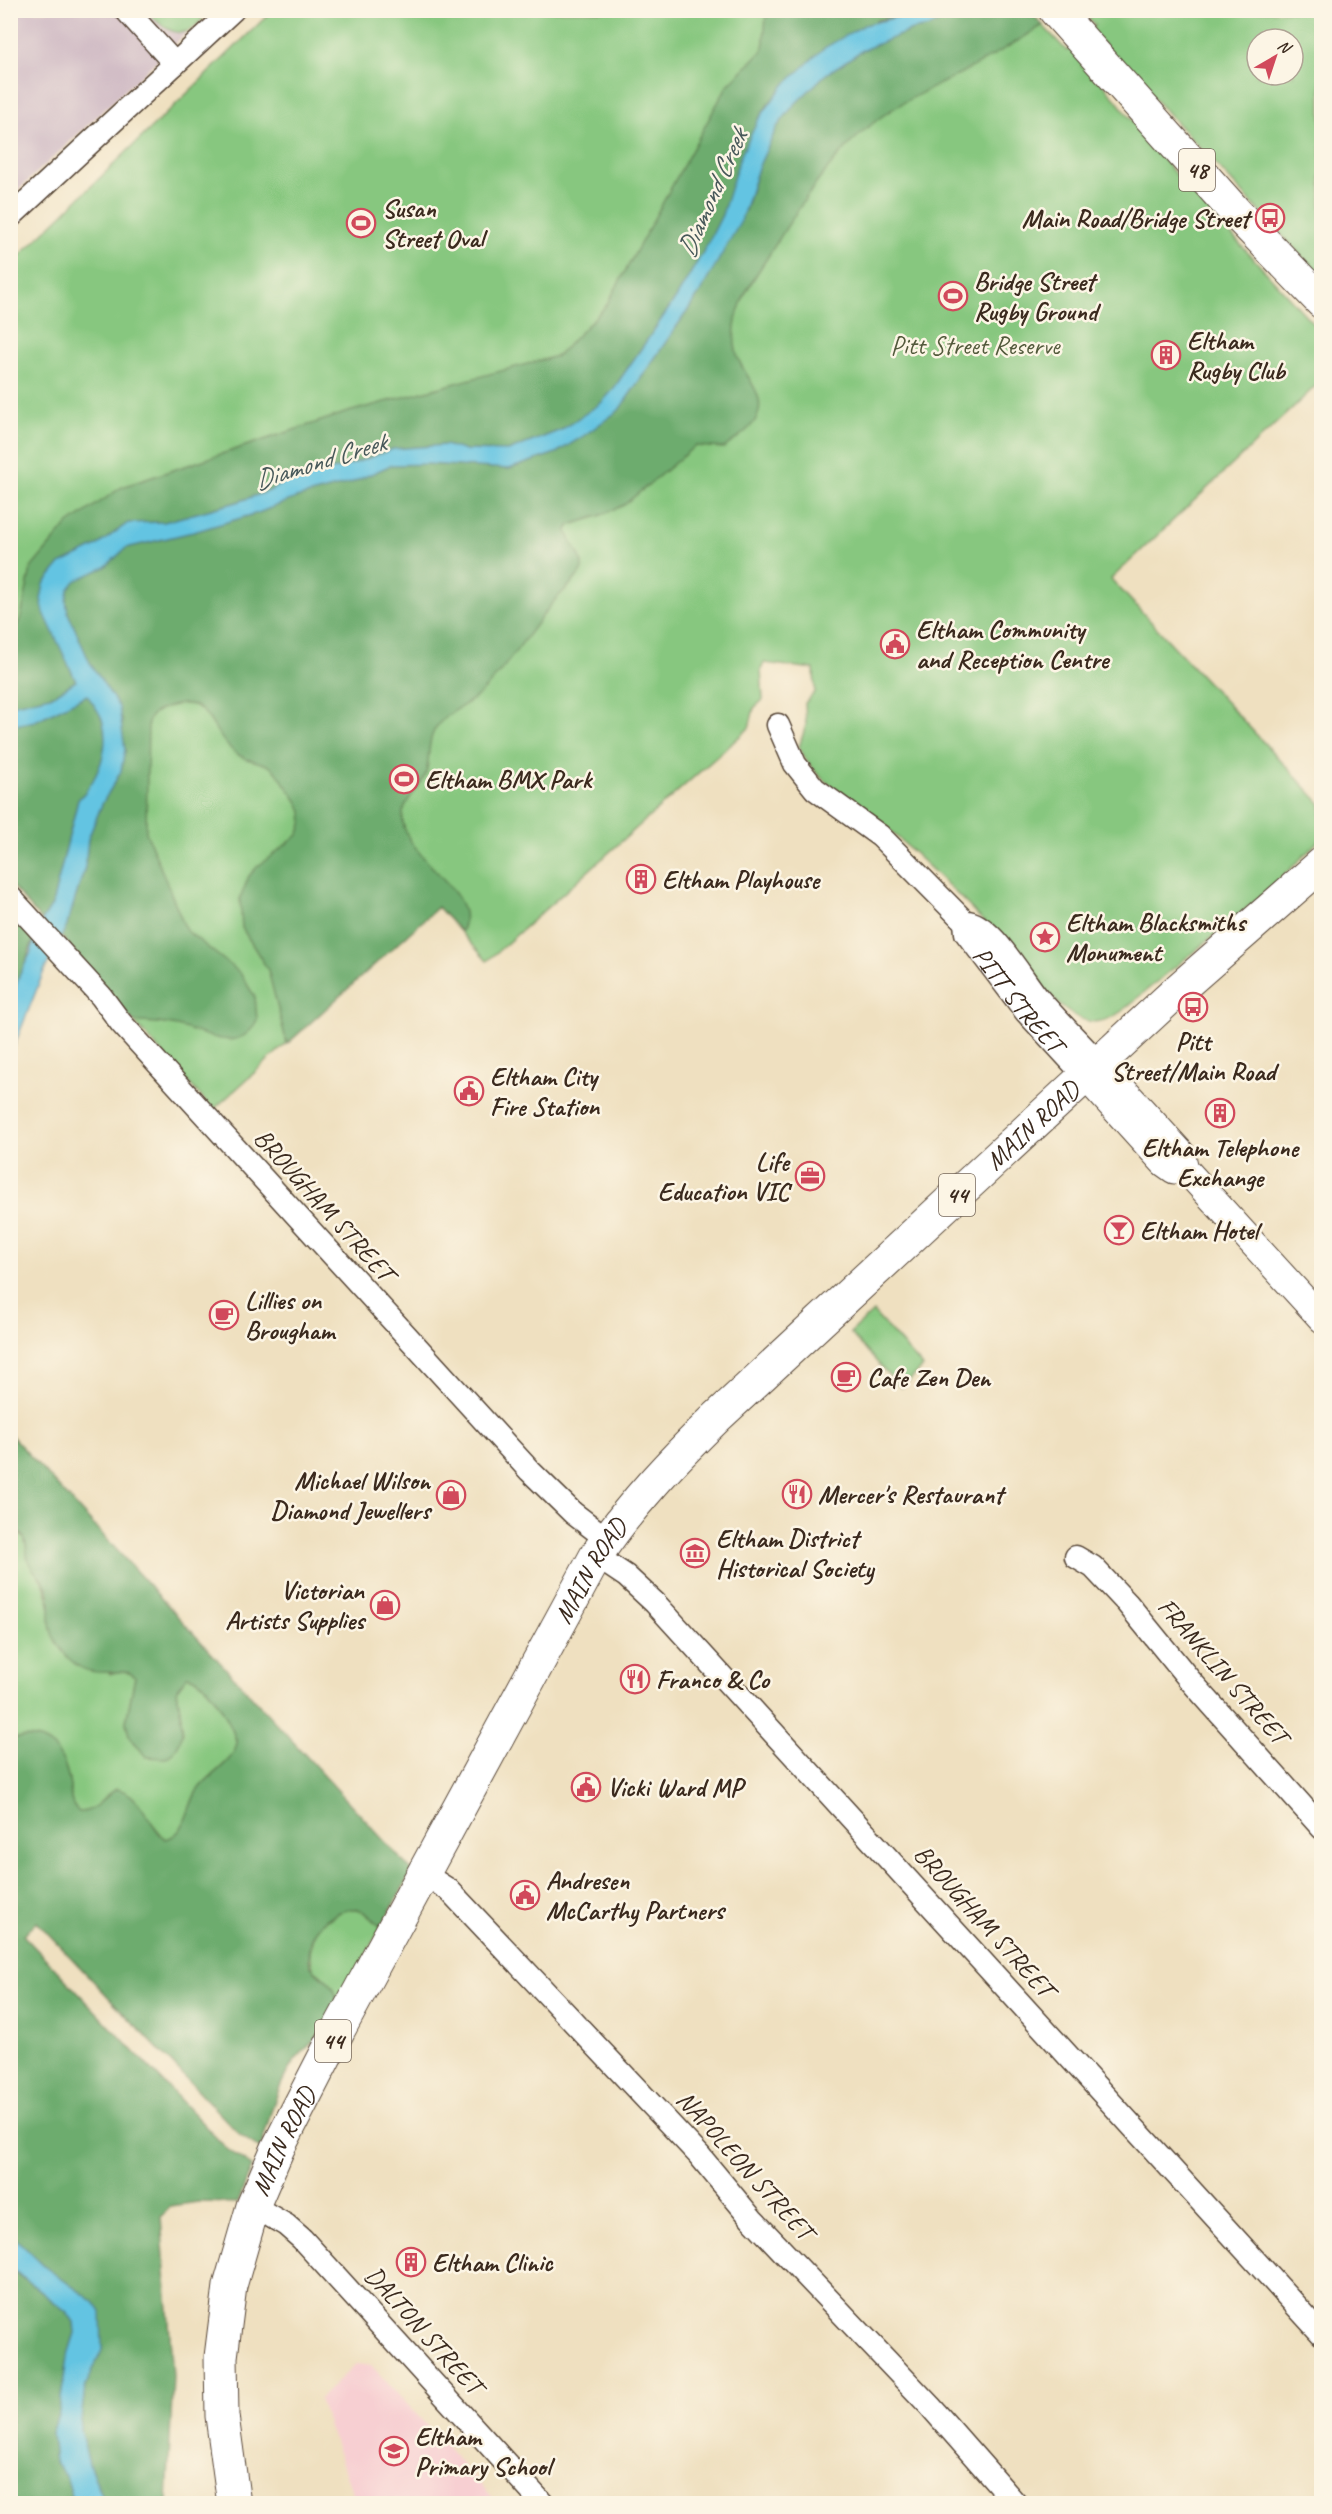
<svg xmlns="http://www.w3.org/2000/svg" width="1332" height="2514" viewBox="0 0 1332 2514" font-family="Caveat,sans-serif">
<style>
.built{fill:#f7cfd2}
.industrial{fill:#d2bdc6}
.green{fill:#87c77f;stroke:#61784e;stroke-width:1.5;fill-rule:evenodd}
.forest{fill:#6dac6e;stroke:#546b46;stroke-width:1.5}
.water{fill:#64c4e2;stroke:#507780;stroke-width:1.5}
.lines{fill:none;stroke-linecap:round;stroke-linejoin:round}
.minor-casing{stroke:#564536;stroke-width:25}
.tertiary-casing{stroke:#564536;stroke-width:29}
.primary-casing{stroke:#564536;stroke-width:35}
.minor{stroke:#fff;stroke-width:22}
.tertiary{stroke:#fff;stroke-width:27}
.primary{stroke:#fff;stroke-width:33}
.labels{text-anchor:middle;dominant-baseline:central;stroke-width:5;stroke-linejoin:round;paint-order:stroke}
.shield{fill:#fcf5e5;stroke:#75675a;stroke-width:1.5}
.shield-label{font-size:24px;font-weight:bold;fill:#3b2a1e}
.poi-label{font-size:26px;font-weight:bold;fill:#3b2a1e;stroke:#fcf5e5;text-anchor:start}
.park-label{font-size:26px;fill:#52593b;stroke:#fcf5e5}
.street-label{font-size:26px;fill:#3b2a1e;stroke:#fcf5e5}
.water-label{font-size:27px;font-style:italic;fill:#475859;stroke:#fcf5e5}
</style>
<rect width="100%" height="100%" fill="#fcf5e5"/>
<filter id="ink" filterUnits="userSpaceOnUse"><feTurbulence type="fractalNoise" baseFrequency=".0167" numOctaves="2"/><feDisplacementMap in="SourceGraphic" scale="12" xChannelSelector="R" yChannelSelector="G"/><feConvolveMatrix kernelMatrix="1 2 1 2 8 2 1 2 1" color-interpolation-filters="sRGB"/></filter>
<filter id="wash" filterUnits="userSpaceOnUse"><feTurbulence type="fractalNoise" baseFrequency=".008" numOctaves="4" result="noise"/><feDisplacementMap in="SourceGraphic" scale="24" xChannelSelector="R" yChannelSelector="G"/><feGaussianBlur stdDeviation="1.35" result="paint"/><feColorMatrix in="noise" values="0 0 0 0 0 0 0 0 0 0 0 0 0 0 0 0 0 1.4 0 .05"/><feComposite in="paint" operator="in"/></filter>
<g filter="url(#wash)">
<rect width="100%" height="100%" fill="#efe0c0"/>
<path class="built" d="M356 2364 372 2366 498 2503H356L319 2399Z"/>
<path class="industrial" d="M11 11H210L11 197Z"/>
<path class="green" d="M147 11H208C188 44 168 35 147 11Z
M272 11H923L878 20 731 189 463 450 237 502 164 522 11 885V264Z
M958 11H1029L1067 51 1073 46 1171 169 1321 332V381L1111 579 1321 804V838C1261 903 1189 953 1122 1011 1105 1023 1090 1026 1072 1014 1050 1001 1015 955 996 935 960 895 921 859 882 823 851 795 818 787 799 747L806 725 805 703 815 692 814 669 764 663 761 670 763 700 754 708 749 728 487 961 438 907 213 1110 99 983 121 732 480 467 619 410 687 310 929 27Z
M1081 11H1321V277L1090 30 1095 25ZM1257 39H1293V75H1257Z
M873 1312 923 1367 901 1388 850 1333Z
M10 1526 25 1539C27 1567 48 1578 49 1606L110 1674C120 1671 127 1668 135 1677L126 1722 129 1735 137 1747 183 1733 177 1689 187 1676C208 1677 238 1731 237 1750 227 1766 208 1775 198 1791 187 1807 187 1836 165 1839L151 1822 109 1793C100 1803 92 1812 79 1812 69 1805 71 1793 69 1782 63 1748 45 1732 11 1739Z
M345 1909 362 1911 381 1927 336 2012C334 1990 332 1981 313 1969L310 1952 317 1926Z"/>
<path class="forest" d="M770 11H923L878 20 824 48 769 103 758 120 722 215 705 249 676 298 612 391 601 403 561 430 508 451 463 450 445 445 393 449 344 467 288 480 269 491 237 502 164 522 128 523 95 547 60 564 44 584 65 658 76 681 54 695 11 705V639L21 617 31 568 67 525 122 487 348 412 557 356 606 306 727 86 763 50 766 17Z
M958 11H1029L1043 25C1012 45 981 63 948 80 924 92 899 103 877 120 832 154 802 203 772 250 762 267 749 283 742 301 735 318 732 337 737 355 742 374 768 395 757 417 751 430 735 439 724 448L695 446 624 505 599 516 570 525 567 530C569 545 584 553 582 570 575 582 564 590 555 600 530 630 509 665 481 693 466 707 442 713 433 733 427 746 430 760 426 773 421 787 406 798 403 812 396 856 483 890 461 932L438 907 287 1044 268 970 242 928 240 899 249 876 257 867 298 835C309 814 299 802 286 786 282 780 278 772 272 768 261 759 246 764 231 749 207 727 209 692 165 708 157 710 151 714 148 722L146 832 186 930 240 973 255 997 257 1020C240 1056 205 1033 177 1026 163 1023 149 1022 134 1022L61 936 67 925 85 867 88 839 102 804 121 771 125 750 121 732 122 720 90 663 68 613 66 601 68 590 75 580 105 567 126 548 197 531 258 513 296 498 351 483 391 465 427 464 509 469 556 453 582 437 619 410 699 294 746 208 758 168 777 127 794 105 826 74 863 50 912 30 929 27Z
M87 695C92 702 99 711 102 719 111 748 98 780 78 800L52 905 42 921 11 885 10 726 35 721Z
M11 908 35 935 11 1003Z
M10 1434 412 1871 381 1927C375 1921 367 1912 359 1910 350 1907 343 1910 336 1914 314 1924 307 1942 310 1965 318 1977 333 1979 336 1996 341 2023 307 2044 293 2063 276 2088 268 2121 261 2149L240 2135 37 1922 23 1935 227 2149 252 2166 238 2203 198 2202 171 2206 161 2217 173 2376 167 2503H105L89 2464 80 2429 85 2387 102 2350 94 2302 45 2267 11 2234V1739C48 1731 65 1751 70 1787 71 1797 70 1805 79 1812 96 1812 103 1797 116 1789 141 1792 148 1825 165 1839 186 1836 187 1807 197 1791 208 1774 235 1763 237 1742 230 1723 209 1677 187 1676L177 1689C179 1715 192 1741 166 1758L146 1757 129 1735 126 1722 135 1677C120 1660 86 1694 55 1640 46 1625 53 1607 48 1591 45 1580 35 1574 30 1565 25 1556 28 1546 24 1538 22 1532 16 1529 11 1526Z
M10 2268 67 2312 74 2322 75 2333 67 2358 59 2412 52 2433 55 2462 67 2479 74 2503H11Z"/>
<path class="water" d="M923 11H958L929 27 912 30 863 50 826 74 794 105 777 127 758 168 741 221 699 294 619 410 582 437 556 453 509 469 428 464 391 465 351 483 296 498 258 513 197 531 126 548 105 567 75 581 68 590 66 601 68 613 90 663 119 707 125 750 121 771 102 804 88 839 85 867 67 925 44 971 11 1054V1003L19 976 31 952 38 927 52 905 78 800C98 780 111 748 102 719 99 711 92 702 87 695L35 721 11 726V705L54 695 76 681 44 613 41 599 44 584 60 564 95 547 128 523 164 522 237 502 269 491 288 480 344 467 393 449 445 445 463 450 508 451 561 430 601 403 612 391 676 298 705 249 722 215 740 157 758 120 782 87 824 48 864 25Z
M11 2234 45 2267 94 2302 101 2312 102 2350 85 2387 80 2429 89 2464 105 2503H74L67 2479 55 2462 52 2433 59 2412 67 2358 75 2333 74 2322 67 2312 11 2268Z"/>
</g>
<g filter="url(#ink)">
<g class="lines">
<g class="minor-casing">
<g id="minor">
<path d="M126 10 175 64"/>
<path d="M10 217 233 10"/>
<path d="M778 725 795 764 815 789 880 836 965 922C989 919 1024 982 1039 999 1058 1021 1079 1042 1099 1063"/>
<path d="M10 897 101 996 121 1023 530 1471 573 1513 607 1539"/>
<path id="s1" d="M965 922 966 933 1026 1012 1085 1076"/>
<path d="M596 1556 626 1576 655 1603 1322 2334"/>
<path d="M1076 1557 1093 1567 1127 1603 1189 1679 1322 1828"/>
<path d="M424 1874 449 1890 699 2155 752 2219 930 2406 1016 2504"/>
<path d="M253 2206 286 2225 302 2239 543 2504"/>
</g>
</g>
<g class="tertiary-casing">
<path id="tertiary" d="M1099 1063 1181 1153 1185 1169 1322 1319
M1085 1076 1164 1163 1174 1170 1185 1169"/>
</g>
<g class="primary-casing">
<g id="primary">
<path d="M1055 10 1239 216 1322 302"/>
<path id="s2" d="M234 2504 222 2416 221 2357 230 2286 253 2206 278 2148 339 2029 596 1556C630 1505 672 1461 716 1418L1178 990 1322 864"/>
</g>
</g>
<use href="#minor" class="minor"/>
<use href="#tertiary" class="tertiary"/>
<use href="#primary" class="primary"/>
</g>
</g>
<defs>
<g id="bus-ring" transform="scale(1.5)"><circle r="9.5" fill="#fcf5e5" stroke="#d1495b" stroke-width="1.5"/><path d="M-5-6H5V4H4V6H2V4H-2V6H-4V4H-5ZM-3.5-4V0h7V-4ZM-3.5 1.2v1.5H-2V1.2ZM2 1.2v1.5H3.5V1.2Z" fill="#d1495b"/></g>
<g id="stadium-ring" transform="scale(1.5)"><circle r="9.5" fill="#fcf5e5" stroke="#d1495b" stroke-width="1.5"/><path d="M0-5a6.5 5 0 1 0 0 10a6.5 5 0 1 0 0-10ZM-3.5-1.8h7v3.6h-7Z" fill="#d1495b"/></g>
<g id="building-ring" transform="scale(1.5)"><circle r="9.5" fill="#fcf5e5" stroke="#d1495b" stroke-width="1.5"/><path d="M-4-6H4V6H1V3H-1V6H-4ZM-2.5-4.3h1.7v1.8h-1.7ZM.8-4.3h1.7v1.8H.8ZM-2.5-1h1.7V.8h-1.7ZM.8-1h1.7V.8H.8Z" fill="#d1495b"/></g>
<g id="civic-ring" transform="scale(1.5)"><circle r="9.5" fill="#fcf5e5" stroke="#d1495b" stroke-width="1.5"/><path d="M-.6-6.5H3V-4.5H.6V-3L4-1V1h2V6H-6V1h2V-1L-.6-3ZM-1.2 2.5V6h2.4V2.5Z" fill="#d1495b"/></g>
<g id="sight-ring" transform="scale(1.5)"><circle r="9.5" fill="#fcf5e5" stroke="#d1495b" stroke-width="1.5"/><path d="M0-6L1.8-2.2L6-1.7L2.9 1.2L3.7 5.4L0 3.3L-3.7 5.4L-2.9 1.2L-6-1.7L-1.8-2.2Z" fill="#d1495b"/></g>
<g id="office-ring" transform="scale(1.5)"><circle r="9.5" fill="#fcf5e5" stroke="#d1495b" stroke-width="1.5"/><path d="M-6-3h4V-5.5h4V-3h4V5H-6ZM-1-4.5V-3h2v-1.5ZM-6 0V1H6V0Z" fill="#d1495b"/></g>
<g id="bar-ring" transform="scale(1.5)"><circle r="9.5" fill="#fcf5e5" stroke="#d1495b" stroke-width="1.5"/><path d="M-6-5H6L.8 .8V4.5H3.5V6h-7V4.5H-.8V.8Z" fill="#d1495b"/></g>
<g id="cafe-ring" transform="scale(1.5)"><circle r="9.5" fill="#fcf5e5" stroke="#d1495b" stroke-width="1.5"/><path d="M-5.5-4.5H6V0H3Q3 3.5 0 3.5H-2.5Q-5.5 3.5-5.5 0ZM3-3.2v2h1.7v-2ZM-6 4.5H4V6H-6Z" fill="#d1495b"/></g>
<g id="restaurant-ring" transform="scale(1.5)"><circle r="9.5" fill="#fcf5e5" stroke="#d1495b" stroke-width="1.5"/><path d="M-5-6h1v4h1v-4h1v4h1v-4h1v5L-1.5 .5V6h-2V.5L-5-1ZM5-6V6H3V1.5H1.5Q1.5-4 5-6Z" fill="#d1495b"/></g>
<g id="shop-ring" transform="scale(1.5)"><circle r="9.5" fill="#fcf5e5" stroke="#d1495b" stroke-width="1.5"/><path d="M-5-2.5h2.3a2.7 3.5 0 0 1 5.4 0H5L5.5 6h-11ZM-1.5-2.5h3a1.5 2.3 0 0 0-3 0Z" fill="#d1495b"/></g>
<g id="museum-ring" transform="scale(1.5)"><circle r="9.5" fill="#fcf5e5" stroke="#d1495b" stroke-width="1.5"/><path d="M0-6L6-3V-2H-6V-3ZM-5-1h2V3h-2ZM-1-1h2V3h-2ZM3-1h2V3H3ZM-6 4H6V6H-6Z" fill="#d1495b"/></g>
<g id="school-ring" transform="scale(1.5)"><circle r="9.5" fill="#fcf5e5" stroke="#d1495b" stroke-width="1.5"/><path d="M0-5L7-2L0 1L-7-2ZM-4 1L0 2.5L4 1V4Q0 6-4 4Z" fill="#d1495b"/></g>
</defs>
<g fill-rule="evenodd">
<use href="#bus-ring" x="1270" y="218"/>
<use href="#stadium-ring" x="361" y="223"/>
<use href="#stadium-ring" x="953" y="296"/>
<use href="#building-ring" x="1166" y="355"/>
<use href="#civic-ring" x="895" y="644"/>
<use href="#stadium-ring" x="404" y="779"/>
<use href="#building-ring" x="641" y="879"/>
<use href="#sight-ring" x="1045" y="937"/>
<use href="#bus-ring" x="1193" y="1007"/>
<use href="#civic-ring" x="469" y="1091"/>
<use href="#building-ring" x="1220" y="1113"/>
<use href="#office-ring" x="810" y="1176"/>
<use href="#bar-ring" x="1119" y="1230"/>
<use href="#cafe-ring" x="224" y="1315"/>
<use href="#cafe-ring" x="846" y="1377"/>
<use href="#restaurant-ring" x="797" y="1494"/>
<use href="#shop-ring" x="451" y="1495"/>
<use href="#museum-ring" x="695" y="1553"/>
<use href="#shop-ring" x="385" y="1605"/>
<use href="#restaurant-ring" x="635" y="1679"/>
<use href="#civic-ring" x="586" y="1787"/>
<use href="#civic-ring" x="525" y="1895"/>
<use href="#building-ring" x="411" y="2262"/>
<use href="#school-ring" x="394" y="2451"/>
</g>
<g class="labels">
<g class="shield">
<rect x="1179" y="149" width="36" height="42" rx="4.5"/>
<rect x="939" y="1174" width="36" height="42" rx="4.5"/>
<rect x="315" y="2020" width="36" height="42" rx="4.5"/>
</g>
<g class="shield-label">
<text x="1197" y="170">48</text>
<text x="957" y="1195">44</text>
<text x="333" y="2041">44</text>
</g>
<g class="poi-label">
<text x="382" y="208">Susan<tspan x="382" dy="30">Street Oval</tspan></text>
<text x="1249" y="218" text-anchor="end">Main Road/Bridge Street</text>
<text x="974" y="281">Bridge Street<tspan x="974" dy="30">Rugby Ground</tspan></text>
<text x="1187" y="340">Eltham<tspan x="1187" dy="30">Rugby Club</tspan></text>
<text x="916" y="629">Eltham Community<tspan x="916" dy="30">and Reception Centre</tspan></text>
<text x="425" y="779">Eltham BMX Park</text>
<text x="662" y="879">Eltham Playhouse</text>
<text x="1066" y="922">Eltham Blacksmiths<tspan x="1066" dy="30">Monument</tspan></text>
<text x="1193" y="1041" text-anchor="middle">Pitt<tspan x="1193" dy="30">Street/Main Road</tspan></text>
<text x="490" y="1076">Eltham City<tspan x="490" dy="30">Fire Station</tspan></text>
<text x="1220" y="1147" text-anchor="middle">Eltham Telephone<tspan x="1220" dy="30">Exchange</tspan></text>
<text x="789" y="1161" text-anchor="end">Life<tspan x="789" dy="30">Education VIC</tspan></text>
<text x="1140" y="1230">Eltham Hotel</text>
<text x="245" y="1300">Lillies on<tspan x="245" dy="30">Brougham</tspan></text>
<text x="867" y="1377">Cafe Zen Den</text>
<text x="430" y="1480" text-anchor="end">Michael Wilson<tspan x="430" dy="30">Diamond Jewellers</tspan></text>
<text x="818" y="1494">Mercer's Restaurant</text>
<text x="716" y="1538">Eltham District<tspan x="716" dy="30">Historical Society</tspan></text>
<text x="364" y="1590" text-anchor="end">Victorian<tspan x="364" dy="30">Artists Supplies</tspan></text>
<text x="656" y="1679">Franco &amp; Co</text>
<text x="607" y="1787">Vicki Ward MP</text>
<text x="546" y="1880">Andresen<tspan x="546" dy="30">McCarthy Partners</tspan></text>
<text x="432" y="2262">Eltham Clinic</text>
<text x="415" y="2436">Eltham<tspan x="415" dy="30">Primary School</tspan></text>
</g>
<g class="park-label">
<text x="975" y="345">Pitt Street Reserve</text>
</g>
<g class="street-label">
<text stroke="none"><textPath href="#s1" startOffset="96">PITT STREET</textPath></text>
<text stroke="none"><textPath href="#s2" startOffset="1652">MAIN ROAD</textPath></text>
<text transform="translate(324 1205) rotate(48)">BROUGHAM STREET</text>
<text stroke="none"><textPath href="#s2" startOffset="1022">MAIN ROAD</textPath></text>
<text transform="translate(1223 1671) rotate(49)">FRANKLIN STREET</text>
<text transform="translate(984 1921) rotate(48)">BROUGHAM STREET</text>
<text stroke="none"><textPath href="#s2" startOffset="374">MAIN ROAD</textPath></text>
<text transform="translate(745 2165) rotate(48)">NAPOLEON STREET</text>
<text transform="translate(424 2330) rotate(48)">DALTON STREET</text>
</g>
<g class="water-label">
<text transform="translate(712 193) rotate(-66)">Diamond Creek</text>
<text transform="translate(320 461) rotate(-17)">Diamond Creek</text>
</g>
</g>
<rect width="1332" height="2514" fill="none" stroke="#fcf5e5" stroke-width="36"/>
<g transform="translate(1275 57) rotate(39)"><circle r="28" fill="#fcf5e5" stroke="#afa495" stroke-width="1.5"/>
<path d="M0-4.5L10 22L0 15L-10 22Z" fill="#d1495b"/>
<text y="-9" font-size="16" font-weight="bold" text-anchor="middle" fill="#3b2a1e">N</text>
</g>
</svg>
